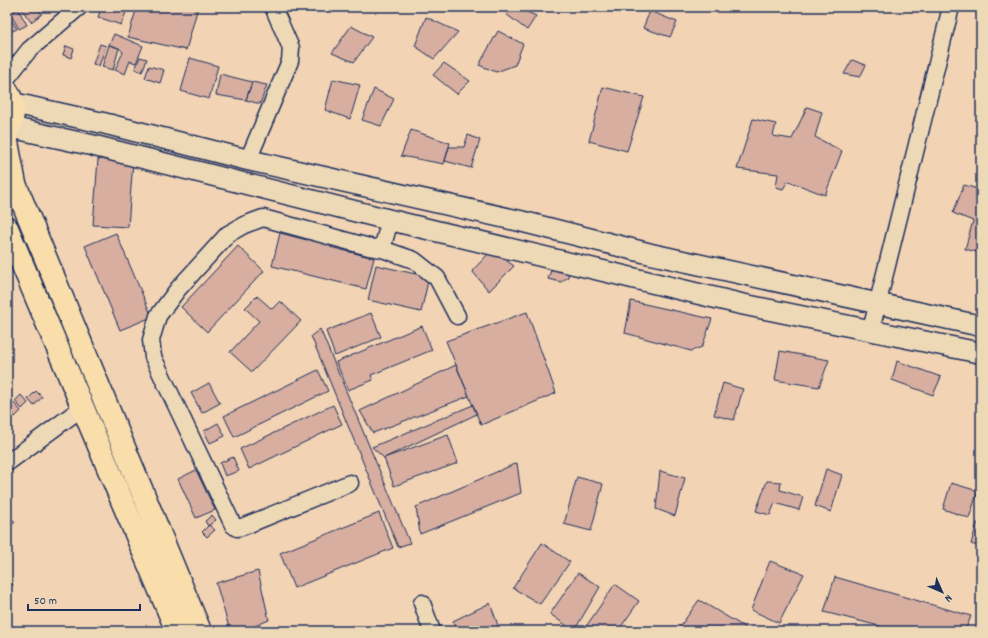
<svg xmlns="http://www.w3.org/2000/svg" width="988" height="638" viewBox="0 0 988 638" font-family="Dekko,sans-serif">
<style>
.building{fill:#d7aea0;stroke:#1b2f5e}
.lines{fill:none;stroke-linecap:round;stroke-linejoin:round}
.minor-casing{stroke:#1b2f5e;stroke-width:19}
.tertiary-casing{stroke:#1b2f5e;stroke-width:23}
.primary-casing{stroke:#1b2f5e;stroke-width:25}
.minor{stroke:#eed9b7;stroke-width:16}
.tertiary{stroke:#eed9b7;stroke-width:20}
.primary{stroke:#f9ddab;stroke-width:22}
</style>
<rect width="100%" height="100%" fill="#f2d3b4"/>
<filter id="ink" filterUnits="userSpaceOnUse"><feTurbulence type="fractalNoise" baseFrequency=".025" numOctaves="2"/><feDisplacementMap in="SourceGraphic" scale="8" xChannelSelector="R" yChannelSelector="G"/><feConvolveMatrix kernelMatrix="1 2 1 2 8 2 1 2 1" color-interpolation-filters="sRGB"/></filter>
<g filter="url(#ink)">
<path class="building" d="M20 7H37L42 14 31 22Z
M102 7H128L121 25 98 17Z
M137 7H198L186 50 128 37Z
M509 7H516L536 16 527 30 506 14Z
M18 9 27 25 19 29 10 13Z
M650 11 677 22 670 37 643 28Z
M7 13 17 29 10 32 7 27Z
M426 17 458 32 434 59 415 46Z
M351 26 372 37 354 62 332 53Z
M498 31 523 44 515 65 496 72 479 65Z
M114 34 143 46 136 63 130 61 125 74 115 70 123 52 119 48 109 45Z
M100 44 106 46 99 66 93 64Z
M109 45 119 48 113 70 102 67Z
M66 46 74 49 71 58 63 55Z
M140 57 147 59 142 72 135 69Z
M190 58 218 66 209 99 181 91Z
M852 60 866 65 860 77 844 74Z
M444 63 470 81 457 94 433 75Z
M149 66 164 70 160 83 145 78Z
M220 74 252 82 246 100 216 95Z
M333 79 360 85 350 119 325 110Z
M252 82 267 85 260 104 246 100Z
M603 87 644 97 627 151 589 141Z
M374 89 394 99 381 126 362 120Z
M807 107 822 112 815 137 842 151 825 195 788 181 783 189 776 187 778 174 737 169 753 119 776 124 773 136 792 139Z
M411 130 450 143 444 164 401 156Z
M468 135 480 140 471 168 445 161 449 147H464Z
M98 159 133 161 128 227 93 225Z
M964 185 981 190V253L965 249 973 221 953 213Z
M116 233 152 317 120 330 85 246Z
M280 233 307 240 308 236 332 241 330 247 374 258 366 289 272 266Z
M238 246 264 271 207 332 181 307Z
M492 250 514 266 489 291 472 271Z
M553 264 569 268 568 277 561 282 548 279Z
M376 265 429 277 421 312 368 300Z
M257 296 272 309 280 301 301 321 252 372 230 352 259 321 245 308Z
M631 301 712 319 702 347 691 351 625 333Z
M527 312 556 393 481 425 446 341Z
M371 313 381 337 335 356 326 331Z
M422 326 432 350 371 375 373 380 348 390 336 362Z
M320 329 410 543 398 547 311 336Z
M780 351 829 360 819 387 775 380Z
M897 361 941 377 933 395 892 380Z
M456 365 469 396 373 433 360 411Z
M318 370 328 391 234 437 224 416Z
M209 383 220 403 202 413 191 393Z
M723 383 743 389 734 420 714 415Z
M36 391 42 397 34 406 28 399Z
M21 395 28 403 22 409 15 401Z
M13 402 21 411 15 417 7 408Z
M333 405 342 424 249 469 240 449Z
M473 405 477 414 384 458 372 447Z
M218 423 225 436 210 443 204 431Z
M448 435 458 463 394 486 384 458Z
M233 457 239 471 225 476 220 463Z
M517 463 521 493 420 534 416 507Z
M826 469 842 475 831 512 815 506Z
M196 470 215 510 196 518 178 479Z
M660 471 685 478 675 516 656 509Z
M577 477 603 484 591 531 564 524Z
M767 481 781 482 780 490 803 497 799 510 775 503 770 515 756 511Z
M951 483 978 491 969 518 943 509Z
M7 513 15 522 9 528 7 526Z
M379 513 393 548 294 588 280 553Z
M212 515 216 520 208 526 205 521Z
M977 523 981 524V547L971 544Z
M209 525 215 530 207 537 202 532Z
M542 543 570 562 540 604 513 588Z
M770 561 804 574 779 623 751 610Z
M258 571 269 620 243 631H230L216 583Z
M578 573 600 587 574 631 550 614Z
M7 577 13 585 7 590Z
M835 577 971 616 965 631H899L824 612Z
M615 584 639 601 618 631H583Z
M699 600 751 631H684L679 628Z
M490 603 500 631H458L453 621Z"/>
<g class="lines">
<g class="minor-casing">
<path id="minor" d="M7 78 29 50 79 7
M248 160 290 61 291 48 273 7
M382 249 414 260 437 278 457 316
M871 330 951 7
M7 463 83 407
M350 483 242 527 237 528 233 525 153 357 151 340 158 316 178 289 228 234 244 225 263 218 369 247 382 249 390 220
M422 603 432 631"/>
</g>
<g class="tertiary-casing">
<path id="tertiary" d="M13 103 103 123 248 160 520 221 651 254 981 326
M9 127 91 145 390 220 741 304 981 353"/>
</g>
<g class="primary-casing">
<path id="primary" d="M7 91C15 103 15 119 7 131
M7 142 15 184 200 631
M7 228 177 631"/>
</g>
<use href="#minor" class="minor"/>
<use href="#tertiary" class="tertiary"/>
<use href="#primary" class="primary"/>
</g>
</g>
<rect width="988" height="638" fill="none" stroke="#eed9b7" stroke-width="24"/>
<rect x="12" y="12" width="964" height="614" fill="none" stroke="#1b2f5e" stroke-width="1.5" filter="url(#ink)"/>
<g transform="translate(942 592) rotate(135)" stroke="#eed9b7" stroke-width="3" paint-order="stroke">
<path d="M0-3L7 15L0 10L-7 15Z" fill="#1b2f5e"/>
<text y="-6" font-size="11" font-weight="bold" text-anchor="middle" fill="#1b2f5e">N</text>
</g>
<path d="M28 604v6h112v-6" fill="none" stroke="#1b2f5e" stroke-width="2"/>
<text x="34" y="604" font-size="12" fill="#1b2f5e" stroke="#eed9b7" stroke-width="3" paint-order="stroke">50 m</text>
</svg>
